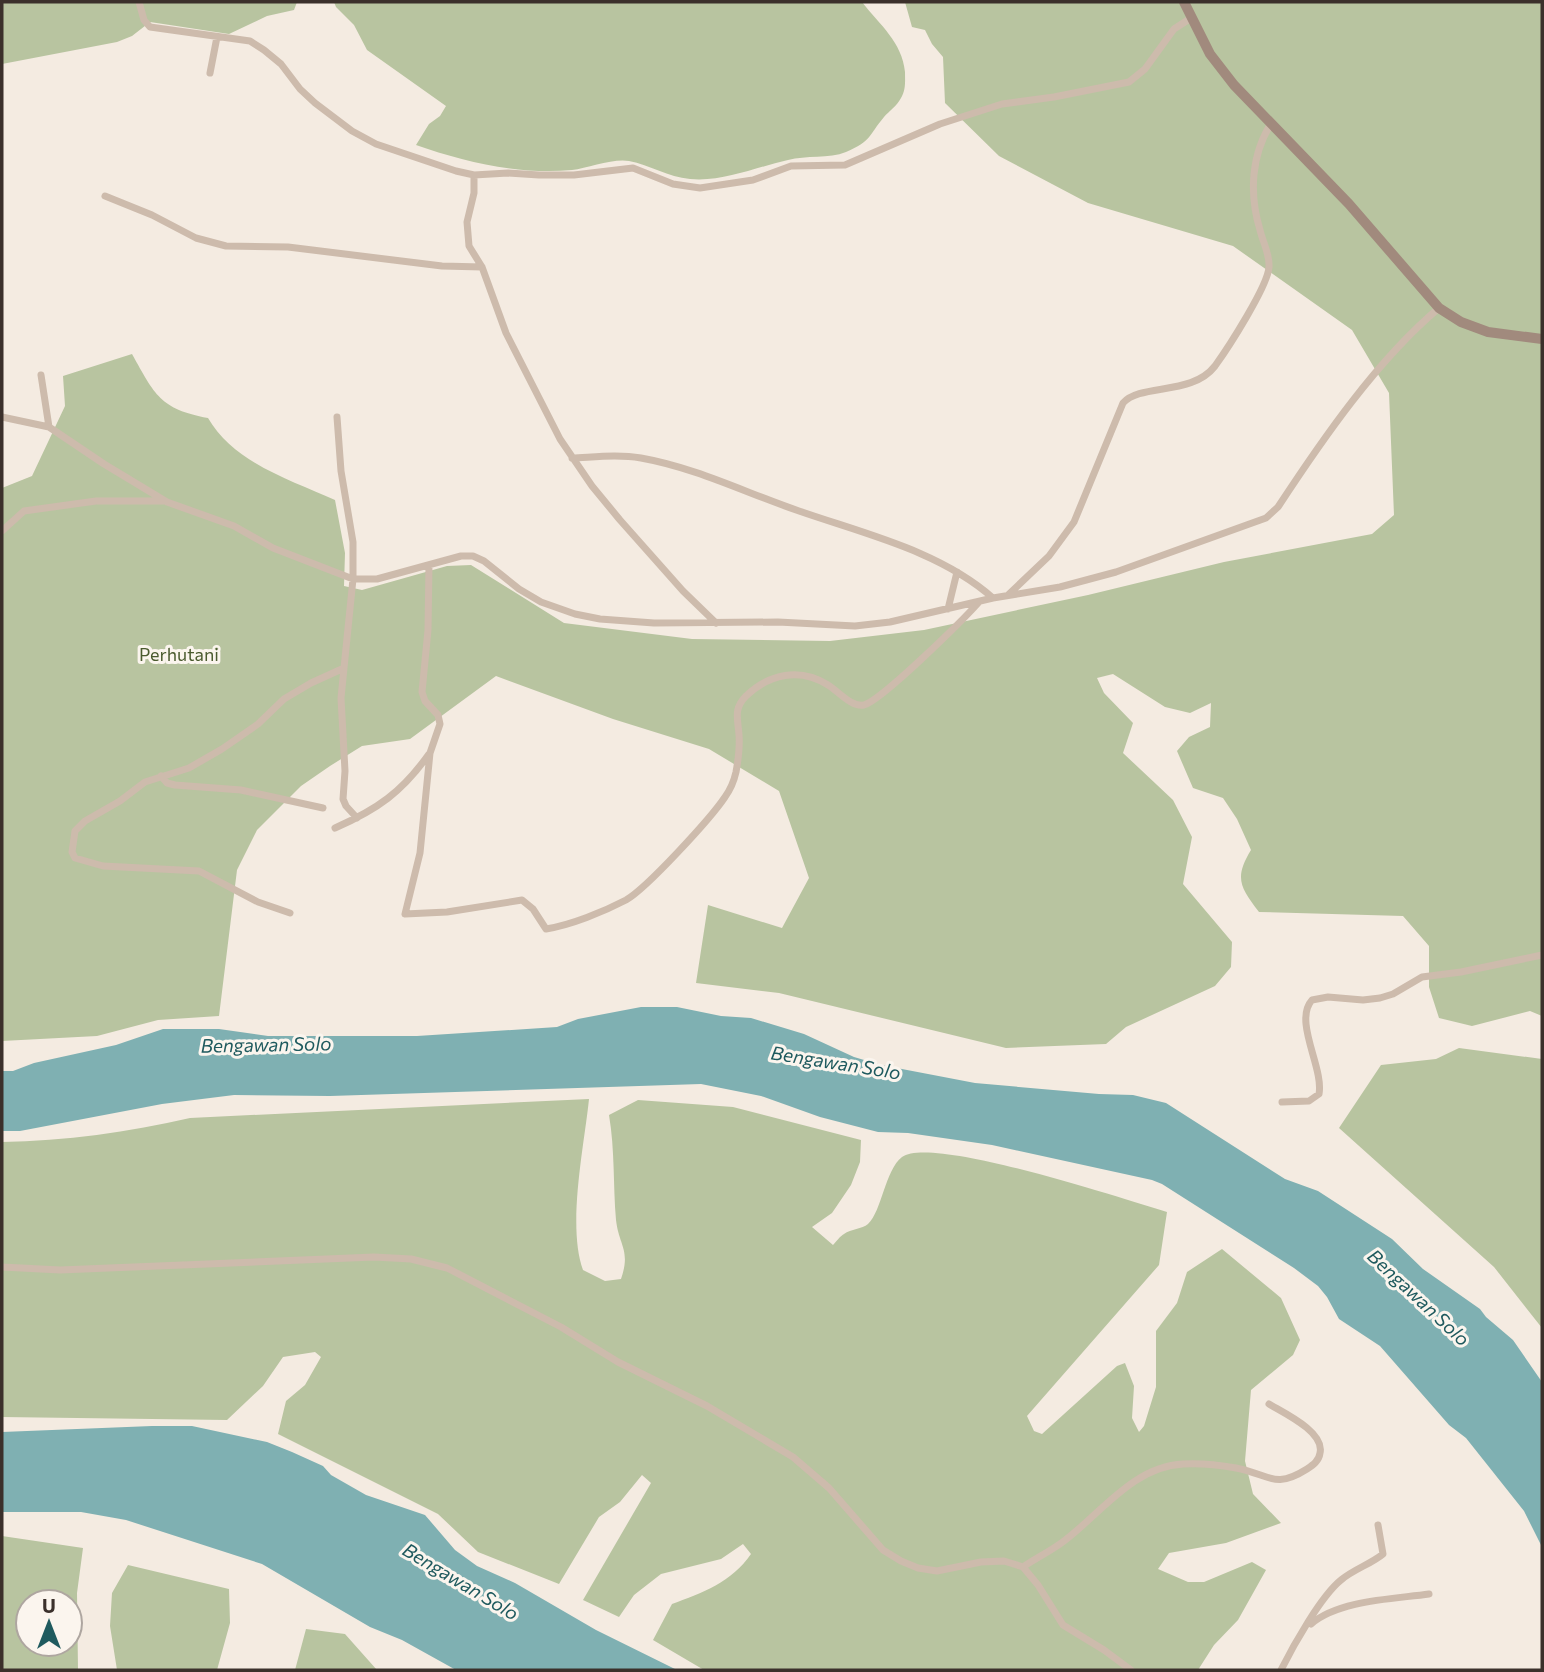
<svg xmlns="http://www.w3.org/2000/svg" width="1544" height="1672" viewBox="0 0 1544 1672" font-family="Commissioner,sans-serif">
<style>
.green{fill:#b8c4a0;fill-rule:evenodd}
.water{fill:#7fb0b2}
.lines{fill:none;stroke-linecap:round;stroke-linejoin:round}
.street{stroke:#cdbbac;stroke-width:7}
.secondary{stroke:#a18a7d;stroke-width:10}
.labels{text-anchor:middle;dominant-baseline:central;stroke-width:6;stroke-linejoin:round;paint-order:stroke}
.park-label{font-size:18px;fill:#4a5a2e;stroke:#fbf5ee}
.water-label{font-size:19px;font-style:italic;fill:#1f5a5e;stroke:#fbf5ee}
</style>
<rect width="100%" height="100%" fill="#f4ebe1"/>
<path class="green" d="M2 2H297L294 10 267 16 229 34 150 22 132 36 117 42 2 64Z
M334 2H862C880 25 902 42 905 72 905 82 906 89 901 98 897 106 889 111 884 117 868 136 872 141 846 152 829 159 806 155 788 160 756 167 724 182 690 179 668 177 650 165 629 161 614 158 588 168 572 170 520 175 464 162 416 145L429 124 440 116 446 106 367 50 354 25 336 7Z
M905 2H1542V1016L1530 1011 1472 1026 1439 1018 1429 987V946L1403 916 1259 912C1240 887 1234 878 1251 850L1237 819 1223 798 1193 788 1177 751 1189 737 1210 727 1211 703 1190 713 1165 707 1113 674 1097 678 1104 693 1133 723 1123 753 1173 800 1192 837 1183 884 1232 942 1231 967 1215 986 1126 1027 1106 1044 1006 1048 779 993 696 983 708 905 782 928 809 878 779 791 709 749 613 719 496 676 410 739 362 746 330 766 301 786 257 830 237 870 219 1016 158 1020 97 1036 2 1041V488L32 476 65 406 63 376 132 354C155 395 160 409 208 418 234 463 291 480 335 500L345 553 344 586 362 590 447 566 471 565 564 623 692 639 830 641 924 630 1088 595 1224 562 1372 534 1394 515 1389 393 1352 330 1233 246 1088 203 999 156 945 103 943 57 932 44 925 30 912 27Z
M1459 1048 1542 1059V1328L1494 1267 1339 1128 1381 1065 1436 1059Z
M589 1099C584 1147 567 1226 583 1270L605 1281 621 1279C631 1250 619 1246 616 1220 613 1185 615 1150 609 1115L638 1100 733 1107 861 1140 860 1162 851 1185 832 1213 812 1227 833 1245C836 1242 840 1236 844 1234 851 1229 862 1229 868 1224 882 1211 885 1170 902 1157 932 1135 1126 1200 1167 1212L1159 1265 1027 1416 1034 1431 1042 1434 1117 1366 1125 1363 1134 1386 1132 1418 1139 1432 1144 1426 1156 1387V1331L1177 1303 1187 1272 1222 1249 1281 1298 1300 1340 1293 1355 1251 1390 1245 1461 1253 1494 1281 1523 1226 1543 1169 1553 1158 1569 1188 1582H1204L1252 1562 1266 1570 1238 1620 1214 1645 1198 1670H704L653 1640 672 1604C702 1593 732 1582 751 1554L743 1544 721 1559 661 1574 634 1595 619 1617 583 1600 651 1483 642 1475 620 1502 599 1517 559 1584 478 1552 438 1514 278 1434 286 1401 305 1385 321 1357 315 1352 283 1357 263 1386 227 1420 2 1417V1142C65 1141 129 1132 190 1118Z
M2 1536 83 1548 77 1593 78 1670H2ZM70 1602V1644H28V1602Z
M128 1565 229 1589 230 1623 217 1670H117L110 1626 112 1593Z
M306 1629 345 1634 377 1670H295Z"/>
<path class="water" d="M641 1007H677L721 1016 751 1018 804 1034 854 1057 881 1065 975 1083 1099 1094 1133 1095 1166 1103 1285 1179 1318 1191 1392 1239 1423 1269 1480 1309 1486 1317 1513 1340 1542 1382V1547L1524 1511 1466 1438 1449 1425 1380 1346 1339 1319 1327 1297 1318 1286 1294 1268 1162 1184 1152 1180 992 1145 908 1133 878 1132 820 1117 761 1096 701 1084 330 1096 234 1095 162 1104 20 1131H2V1071H13L34 1063 116 1045 163 1029H219L268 1036H417L557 1027 578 1019Z
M152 1426H192L267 1442 292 1452 323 1466 331 1475 366 1495 425 1515 455 1550 477 1566 515 1583 596 1630 677 1670H456L402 1640 370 1627 262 1564 126 1520 81 1512H2V1432Z"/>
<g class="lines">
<path class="street" d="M139 2 144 20 150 27 250 41 264 50 281 64 300 89 315 103 352 131 376 144 456 171 474 175 508 173 539 175H574L633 168 673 184 700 188 753 180 791 166 845 165 940 124 1002 104 1054 97 1129 82 1145 69 1174 29 1191 18
M210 73 217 37
M474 175V193L467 222 469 246 482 267 506 333 560 439 592 486 620 520 683 591 716 623
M105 196 152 215 196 238 226 246 288 247 442 266 482 267
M41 375 49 427
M2 417 49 427 104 464 167 502 234 526 273 548 353 579H377L461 556H473L484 561 519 589 541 602 575 614 600 619 654 623 778 622 855 626 890 622 993 598 1060 587 1116 572 1266 518 1278 507C1322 440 1377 360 1439 308
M572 458C595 457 618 454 641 458 697 468 746 493 799 511 865 534 940 551 993 598
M2 531 24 511 96 501H164
M429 565 428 630 422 692 425 701 438 715 440 724 430 753 420 853 405 914 447 912 522 900 533 909 546 929C571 925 603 912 626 900 647 888 711 818 725 797 730 790 734 781 736 772 738 761 740 747 739 735 738 719 733 709 746 696 769 674 800 667 828 685 838 691 852 708 864 705 882 700 963 620 979 602
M1008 595 1049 556 1074 522 1123 403C1141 383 1192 396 1215 366 1228 348 1268 286 1269 267 1270 254 1263 243 1260 230 1249 194 1251 154 1272 122
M948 609 957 572
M344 668 341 698 345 771 343 799 346 806 357 818
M161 776 167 783 175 785 241 790 323 808
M335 828C378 809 402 792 429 754
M290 913 258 902 199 871 103 866 75 858 72 852 75 831 85 821 120 801 145 782 189 768 222 749 258 724 284 699 311 683 344 668 353 579V542L341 471 337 417
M1282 1102 1309 1101 1319 1094C1324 1068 1293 1021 1312 1000L1328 997 1363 1000 1380 998 1393 994 1422 977 1461 972 1542 955
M2 1267 60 1270 374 1257 411 1259 447 1268 561 1327 618 1362 707 1406 793 1457 829 1488 883 1550 901 1561 918 1568 937 1571 981 1562 1004 1561 1023 1567 1038 1585 1063 1625 1104 1650 1131 1670
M1023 1567C1036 1558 1051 1551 1064 1541 1100 1514 1134 1466 1183 1464 1200 1463 1219 1465 1236 1468 1269 1474 1274 1490 1307 1469 1313 1465 1319 1461 1320 1453 1325 1432 1284 1413 1269 1404
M1311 1624C1339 1600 1394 1599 1429 1594
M1281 1670C1293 1646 1321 1596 1341 1580 1354 1569 1371 1564 1383 1554L1378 1525"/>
<path class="secondary" d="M1184 2 1210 54 1234 85 1349 204 1439 308 1461 322 1488 332 1542 339"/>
</g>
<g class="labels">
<g class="park-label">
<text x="179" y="654">Perhutani</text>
</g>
<g class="water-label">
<text transform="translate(266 1044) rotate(-1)">Bengawan Solo</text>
<text transform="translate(836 1062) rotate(9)">Bengawan Solo</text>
<text transform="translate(1419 1297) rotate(43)">Bengawan Solo</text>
<text transform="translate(461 1581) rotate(31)">Bengawan Solo</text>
</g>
</g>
<rect width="1544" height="1672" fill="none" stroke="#3b302b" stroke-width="7"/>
<g transform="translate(49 1623)"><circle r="33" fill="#fbf5ee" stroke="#aea6a0" stroke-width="2"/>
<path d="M0-5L12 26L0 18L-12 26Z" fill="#1f5a5e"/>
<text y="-10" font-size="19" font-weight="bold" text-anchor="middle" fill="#3b302b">U</text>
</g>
</svg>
